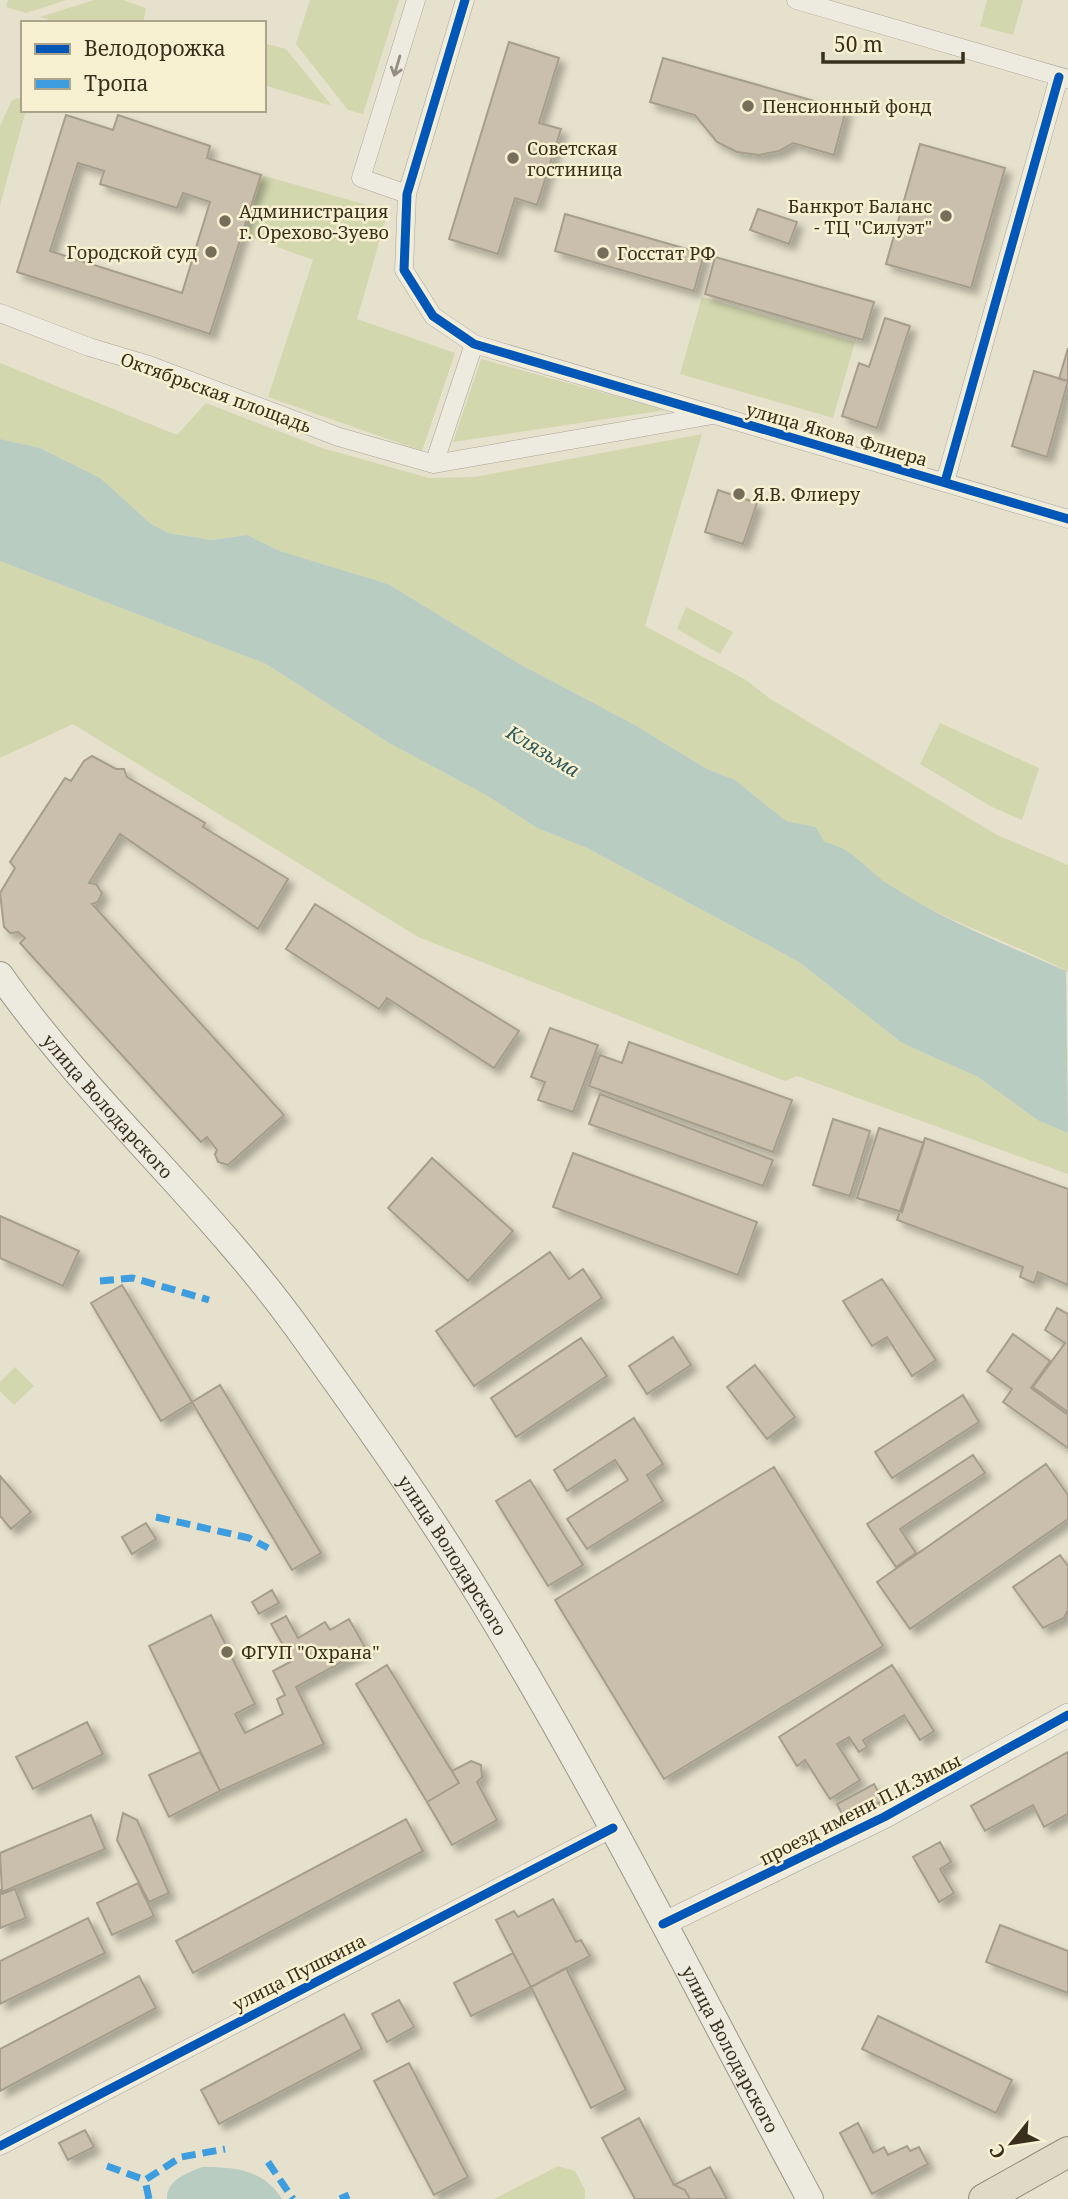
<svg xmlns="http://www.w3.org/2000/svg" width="1068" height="2199" viewBox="0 0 1068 2199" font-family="'Noto Serif',serif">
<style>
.green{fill:#d2d7ae}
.water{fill:#b8ccc2}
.building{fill:#cabfad;stroke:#a69d8c;stroke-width:2;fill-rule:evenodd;filter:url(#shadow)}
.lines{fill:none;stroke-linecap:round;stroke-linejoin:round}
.minor-casing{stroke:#aba596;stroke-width:19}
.tertiary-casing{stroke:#aba596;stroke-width:24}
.secondary-casing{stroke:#9b9585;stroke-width:28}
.trunk-casing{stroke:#918b7c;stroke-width:32}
.minor{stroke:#edeadf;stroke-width:18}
.tertiary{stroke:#edeadf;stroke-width:23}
.secondary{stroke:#edeadf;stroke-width:26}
.trunk{stroke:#dfdac6;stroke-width:30}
.quiet{stroke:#3e9ddf;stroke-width:7;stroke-dasharray:14 7;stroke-linecap:butt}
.cycleway-casing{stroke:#f7f1d2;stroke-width:13}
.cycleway{stroke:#0057b8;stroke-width:9}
.oneway{stroke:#948c7e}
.poi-dot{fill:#766d5a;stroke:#f7f1d2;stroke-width:2.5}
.labels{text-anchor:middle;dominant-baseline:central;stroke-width:5;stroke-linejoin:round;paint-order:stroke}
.poi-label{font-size:18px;fill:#3a2f1d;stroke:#f7f1d2;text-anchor:start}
.street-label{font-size:18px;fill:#3a2f1d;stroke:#f7f1d2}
.water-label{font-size:19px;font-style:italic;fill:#2c585b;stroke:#f7f1d2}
</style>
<defs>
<filter id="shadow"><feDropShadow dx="6" dy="6" stdDeviation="3.5" flood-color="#0004"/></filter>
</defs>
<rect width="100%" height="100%" fill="#e6e1cc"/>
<path class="green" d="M8 0H66L26 13 6 7Z
M94 0H123L146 8 143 23H59L40 17Z
M310 0H399L363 114 348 110 296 44Z
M987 0H1023L1013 35 980 26Z
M264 43 286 49 332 106 264 85Z
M23 97V110H26L0 205V126L12 100Z
M261 175 388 211 357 319 455 353 422 451 268 397 313 260 242 234Z
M702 297 855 342 833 418 680 374Z
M481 359 666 410 453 442Z
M0 363 177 435 206 403 322 448 429 478 475 477 702 434 645 626 746 680 769 698 997 835 1068 865V972C1011 941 945 922 890 886 865 869 855 849 824 843L816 827 786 821 735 780 705 768 635 725 518 663 388 584 280 551 247 535 212 540 168 533 151 524 99 478 40 448 0 439Z
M0 561 266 664 389 743 486 795 537 828 587 848 799 962 902 1043 978 1077 1039 1121 1068 1133V1174L797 1076 785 1081 418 937 73 724 0 758Z
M686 607 733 632 720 654 677 629Z
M940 723 1039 768 1022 820 992 807 920 764Z
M15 1367 34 1386 14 1405 0 1391V1382Z
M558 2166 575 2171 585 2190V2199H494Z"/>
<path class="water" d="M0 439 40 448 100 478 151 524 168 533 212 540 247 535 280 551 388 584 518 663 635 725 705 768 735 780 786 821 816 827 824 842C856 849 865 870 891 886 945 921 1008 946 1066 971L1068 1133 1039 1121 978 1077 902 1043 799 962 587 848 537 828 486 795 389 743 266 664 0 561Z
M202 2167C235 2167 263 2169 282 2199H167C167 2179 186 2174 202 2167Z"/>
<path class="building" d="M509 42 559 58 539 123 561 129 537 205 515 198 498 254 449 239Z
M663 58 846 110 834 155 793 143 779 151 759 155 737 152 717 142 695 115 650 102Z
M66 115 113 130 118 115 210 146 207 158 261 175 210 334 17 272ZM78 163 104 171 100 184 177 208 183 193 210 202 182 293 50 251Z
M920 144 1005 168 971 288 886 264Z
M758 209 797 222 789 244 750 230Z
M565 214 704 254 694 291 555 251Z
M715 257 874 302 863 340 705 294Z
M885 318 910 326 877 428 842 416 859 363 869 367Z
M1068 348V381L1059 379Z
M1034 371 1068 381 1047 457 1012 446Z
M718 490 757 503 743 544 705 532Z
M92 756 116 769H124L127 777 205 823 203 827 288 879 258 929 120 834 89 883 96 884 102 893 98 902 92 904 284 1115 228 1165 218 1162 215 1154 217 1150 207 1137 201 1142 20 943 25 938 18 932 10 933 4 927 0 893 15 868 10 862 65 778 71 781 84 761Z
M315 904 519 1031 494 1068 387 998 379 1009 286 949Z
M550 1028 598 1045 573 1112 538 1100 545 1082 531 1077Z
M629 1042 792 1100 773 1152 589 1086 600 1055 622 1063Z
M600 1094 773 1160 763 1186 589 1124Z
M833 1119 870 1131 850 1196 813 1185Z
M879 1128 924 1143 902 1212 857 1198Z
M925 1138 1068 1189V1285L1038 1272 1034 1283 1020 1277 1023 1267 897 1220Z
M573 1153 757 1222 738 1275 553 1207Z
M432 1158 513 1231 468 1281 388 1208Z
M0 1216 79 1251 63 1286 0 1258Z
M550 1252 569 1279 583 1269 602 1298 474 1386 436 1331Z
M882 1279 936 1360 912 1376 887 1337 872 1346 843 1301Z
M122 1285 192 1402 161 1421 91 1303Z
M1057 1308 1068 1314V1412L1033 1387 1065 1343 1045 1330Z
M1013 1334 1050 1361 1031 1388 1068 1415V1448L1003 1402 1012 1389 987 1371Z
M673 1337 691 1365 647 1394 629 1366Z
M581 1338 607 1376 516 1437 491 1398Z
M755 1365 795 1417 767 1439 727 1387Z
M220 1385 321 1553 292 1570 192 1402Z
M963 1395 979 1422 892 1478 875 1452Z
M634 1418 663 1464 647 1475 663 1501 587 1549 567 1519 628 1480 615 1460 567 1491 554 1470Z
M973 1455 985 1473 900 1529 916 1553 896 1567 867 1524Z
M1046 1464 1068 1495V1519L910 1629 877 1582Z
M774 1467 883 1646 664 1779 555 1600Z
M0 1476 31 1512 11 1529 0 1516Z
M530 1480 583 1565 548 1586 496 1501Z
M146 1523 156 1539 132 1554 122 1537Z
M1060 1555 1068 1566V1610L1064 1618 1043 1628 1013 1587Z
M272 1590 279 1603 259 1614 252 1602Z
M211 1615 255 1704 235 1714 245 1733 283 1714 277 1699 285 1695 273 1671 292 1661 271 1624 286 1616 298 1638 325 1622 330 1630 349 1619 366 1649 296 1687 324 1744 220 1791 149 1646Z
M387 1665 459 1783 427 1802 356 1684Z
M892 1665 934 1731 920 1740 904 1715 863 1740 867 1747 859 1752 849 1737 837 1744 860 1780 830 1799 805 1760 797 1766 779 1737Z
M87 1722 103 1754 33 1789 16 1757Z
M200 1752 220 1791 169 1817 149 1775Z
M1068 1752V1814L1044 1827 1033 1805 985 1831 971 1806Z
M471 1761 481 1765 482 1777 477 1782 497 1820 452 1845 427 1802 459 1783 452 1771Z
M874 1784 883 1801 845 1820 837 1804Z
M123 1813 137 1820 169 1893 149 1902 117 1840Z
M91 1815 105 1849 2 1892 0 1853Z
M406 1819 423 1851 193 1973 176 1941Z
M940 1842 951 1862 940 1869 954 1893 939 1902 913 1857Z
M138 1883 154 1916 112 1935 97 1903Z
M0 1889 2 1894 15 1889 26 1918 0 1928Z
M553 1899 576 1942 581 1940 590 1956 531 1987 496 1920 514 1911 518 1917Z
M88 1918 105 1953 0 2004V1961Z
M1000 1925 1068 1951V1993L986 1962Z
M513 1953 531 1987 471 2016 454 1983Z
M566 1968 626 2090 591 2108 531 1987Z
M139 1976 156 2008 0 2091V2049Z
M399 2000 414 2027 387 2042 372 2014Z
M344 2014 362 2049 219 2124 201 2090Z
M878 2016 1012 2080 996 2113 862 2049Z
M409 2063 468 2177 434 2195 374 2081Z
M639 2118 674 2185 685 2190 690 2199H635L602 2138Z
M858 2123 873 2153 884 2147 888 2155 907 2146 910 2151 919 2147 928 2164 872 2194 840 2133Z
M85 2130 94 2147 68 2160 59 2143Z
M710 2167 727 2199H690L685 2190 674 2185Z"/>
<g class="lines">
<g class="minor-casing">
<path id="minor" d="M465 0 407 194 404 270 433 316 474 344 1068 519
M796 0 1068 79
M407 194 361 178 416 0
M0 313 89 347 146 364 339 437 434 464 713 415
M434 464 474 344
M945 482 1059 77
M0 2146 613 1828"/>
</g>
<g class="tertiary-casing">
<path id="tertiary" d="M663 1924 884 1817 1068 1715"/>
</g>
<g class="secondary-casing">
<g id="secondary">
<path id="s1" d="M0 975C88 1100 206 1202 296 1326 359 1413 423 1503 479 1595 599 1791 701 1997 810 2199"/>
</g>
</g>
<g class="trunk-casing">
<path id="trunk" d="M984 2199 1068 2152"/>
</g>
<use href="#minor" class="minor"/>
<use href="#tertiary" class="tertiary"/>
<use href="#secondary" class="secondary"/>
<use href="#trunk" class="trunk"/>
<path class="quiet" d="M100 1281 133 1278 209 1300
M156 1517 249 1538 268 1548
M268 2162 293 2199
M107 2166 145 2180
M149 2199 145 2180 181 2157 225 2149
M340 2199 349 2195"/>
<g class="cycleway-casing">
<path id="cycleway" d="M465 0 407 194 404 270 433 316 474 344 1068 519
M945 482 1059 77
M663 1924 884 1817 1068 1715
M0 2146 613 1828"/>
</g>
<use href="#cycleway" class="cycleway"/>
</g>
<defs><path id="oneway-shaft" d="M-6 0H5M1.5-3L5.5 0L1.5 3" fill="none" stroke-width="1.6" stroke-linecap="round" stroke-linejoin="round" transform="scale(1.75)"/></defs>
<use class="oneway" href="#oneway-shaft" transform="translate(397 66) rotate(106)"/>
<g class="poi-dot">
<circle cx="748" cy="106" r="7"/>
<circle cx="513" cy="158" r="7"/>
<circle cx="946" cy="216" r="7"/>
<circle cx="225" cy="221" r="7"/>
<circle cx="211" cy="252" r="7"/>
<circle cx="603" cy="253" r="7"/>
<circle cx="739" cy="494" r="7"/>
<circle cx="227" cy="1652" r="7"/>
</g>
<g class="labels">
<g class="poi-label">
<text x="762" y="106">Пенсионный фонд</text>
<text x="527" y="148">Советская<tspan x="527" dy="21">гостиница</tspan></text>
<text x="932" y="206" text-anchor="end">Банкрот Баланс<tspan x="932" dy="21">- ТЦ "Силуэт"</tspan></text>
<text x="239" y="211">Администрация<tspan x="239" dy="21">г. Орехово-Зуево</tspan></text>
<text x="197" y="252" text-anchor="end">Городской суд</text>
<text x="617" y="253">Госстат РФ</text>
<text x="753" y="494">Я.В. Флиеру</text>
<text x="241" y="1652">ФГУП "Охрана"</text>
</g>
<g class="street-label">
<text transform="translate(216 392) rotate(20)">Октябрьская площадь</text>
<text transform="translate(837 434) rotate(16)">улица Якова Флиера</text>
<text stroke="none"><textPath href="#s1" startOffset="170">улица Володарского</textPath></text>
<text stroke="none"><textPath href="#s1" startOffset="737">улица Володарского</textPath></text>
<text transform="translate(860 1809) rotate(-27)">проезд имени П.И.Зимы</text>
<text transform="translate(299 1972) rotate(-27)">улица Пушкина</text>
<text stroke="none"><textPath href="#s1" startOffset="1304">улица Володарского</textPath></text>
</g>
<g class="water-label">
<text transform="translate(543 751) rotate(31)">Клязьма</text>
</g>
</g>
<rect x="21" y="21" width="245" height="91" fill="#f7f1d2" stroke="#aba38a" stroke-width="2"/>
<rect x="35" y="44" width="35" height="10" fill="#0057b8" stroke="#aba38a" stroke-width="2"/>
<text x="84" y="56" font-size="21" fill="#3a2f1d">Велодорожка</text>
<rect x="35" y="79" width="35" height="10" fill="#3e9ddf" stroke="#aba38a" stroke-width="2"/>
<text x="84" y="91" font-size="21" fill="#3a2f1d">Тропа</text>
<g transform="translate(1012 2143) rotate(240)" stroke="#f7f1d2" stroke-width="5" paint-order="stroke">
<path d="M0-5L12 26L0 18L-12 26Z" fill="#3a2f1d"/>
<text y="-10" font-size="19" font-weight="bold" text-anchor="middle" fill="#3a2f1d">С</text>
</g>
<path d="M823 52v10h140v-10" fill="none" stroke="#3a2f1d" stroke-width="3.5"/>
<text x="834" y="52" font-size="21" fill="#3a2f1d" stroke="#f7f1d2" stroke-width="5" paint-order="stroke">50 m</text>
</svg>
